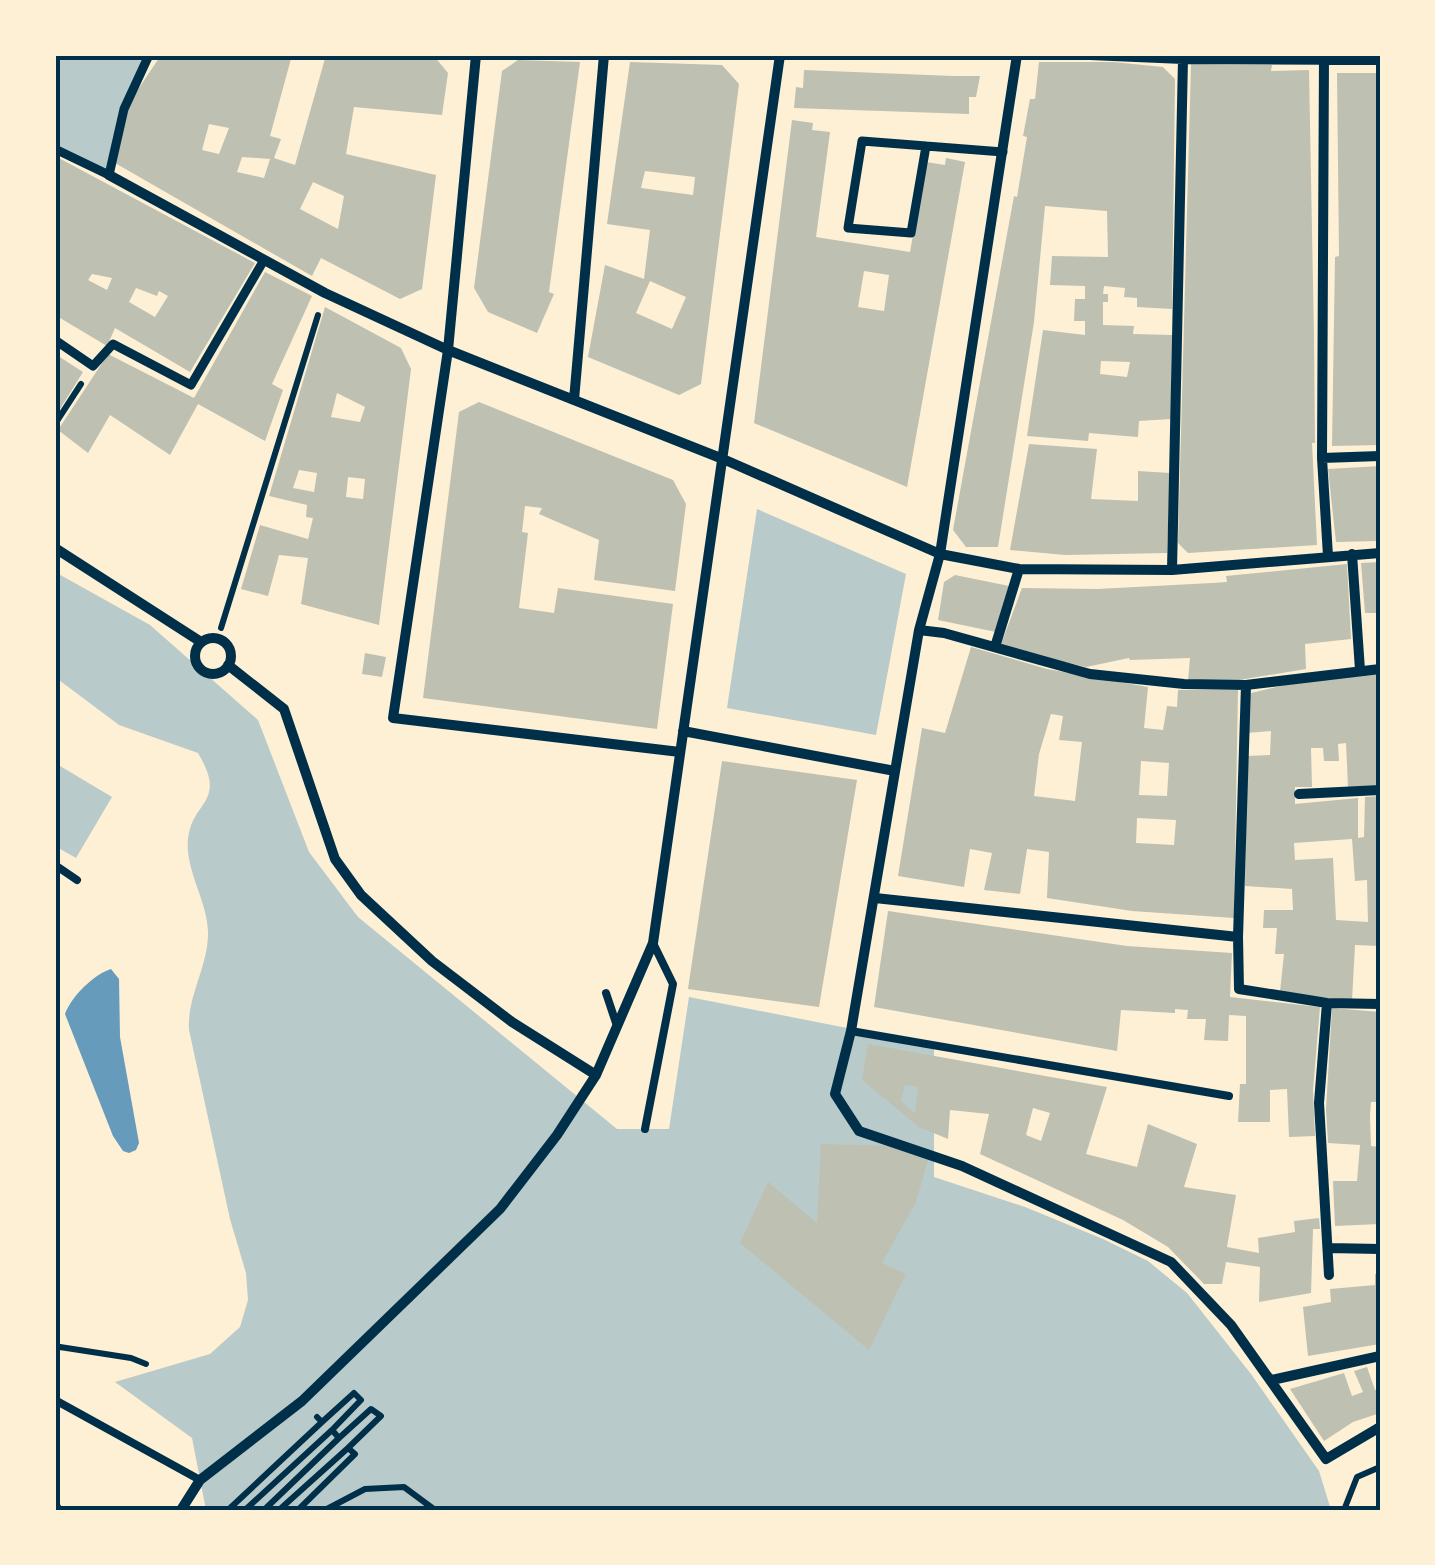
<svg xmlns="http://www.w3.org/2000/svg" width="1435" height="1565" viewBox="0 0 1435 1565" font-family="Figtree,sans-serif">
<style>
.green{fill:#b9caca}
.water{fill:#669bbc}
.building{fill:#bec0b2;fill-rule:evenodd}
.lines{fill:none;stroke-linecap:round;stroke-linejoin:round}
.path{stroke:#003049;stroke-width:6}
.service{stroke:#003049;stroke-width:8}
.pedestrian{stroke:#003049;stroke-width:9}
.minor{stroke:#003049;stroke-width:10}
.neatline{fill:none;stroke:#003049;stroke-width:4}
</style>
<rect width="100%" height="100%" fill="#fdf0d5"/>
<path class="green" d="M55 55H149L124 109 109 175 55 149Z
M757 509 906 574 876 735 727 708Z
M55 572 150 625 258 720 309 852 358 917 617 1129H669L689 997 934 1045V1177L1025 1207 1103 1239 1148 1261 1187 1293 1251 1374 1319 1471 1331 1510H206L192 1438 115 1382 210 1354 240 1327 248 1300 246 1273 230 1219 189 1030C187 995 209 966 208 931 207 900 185 870 188 839 192 800 228 803 198 753L119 725 55 677Z
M55 763 112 797 76 858 55 846Z"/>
<path class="water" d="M111 969 119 979 120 1037 139 1143 136 1150 129 1153 123 1151 113 1136 65 1014C71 997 94 974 111 969Z"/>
<path class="building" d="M161 55H292L270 136 281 139 274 158 295 165 326 55 434 56 448 73 442 115 354 107 346 154 436 175 422 289 400 299 321 258 312 276 115 163 125 109ZM209 124 229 128 219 154 202 150ZM242 157 270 159 264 178 237 172ZM313 182 344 196 338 229 300 209Z
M518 60 580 62 549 292 554 294 537 333 488 312 474 288 502 71Z
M630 62 722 65 739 84 701 384 679 395 588 357 605 265 644 279 650 230 607 224ZM645 171 695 177 693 195 641 188ZM650 281 686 297 672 329 636 313Z
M1039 62H1113L1163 67 1175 79 1172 309 1137 307V298L1124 297 1125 288 1104 286 1103 294H1108V302H1103V325L1134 326 1133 334 1172 335 1171 419 1139 421 1138 437 1089 433 1088 441 1027 436 1043 330 1085 335V321H1074L1075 299H1085V286L1050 285 1052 256 1108 257 1107 211 1045 206 1034 322 998 547H966L953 530 1014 196 1017 197 1027 137 1023 136 1030 99H1035ZM1101 361 1130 362 1127 377 1100 374Z
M1191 64 1272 65 1271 71 1309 70 1314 337 1315 443H1312L1317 545 1188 553 1178 543Z
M804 70 953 76H980L976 97H969V114L794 108 796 87 803 88Z
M1337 73H1380V445L1332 446 1335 257 1339 256Z
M792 120 813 123 812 130 830 132 816 237 910 252 926 162 945 165 946 158 965 162 907 487 754 423ZM864 271 889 275 884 311 858 307Z
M55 156 255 263 190 372 115 328 107 346 55 315ZM92 274 112 278 107 290 88 280ZM136 288 157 296 159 291 168 296 155 317 129 302Z
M265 272 312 296 272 384 283 390 265 441 198 404 170 455 110 415 88 453 58 430 108 354 194 398Z
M325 307 401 348 411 369 379 625 301 604 308 558 279 555 268 596 241 589 260 525 308 539 313 518 306 517 307 505 269 496ZM337 393 365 407 360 422 331 417ZM299 470 317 473 314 492 293 488ZM348 477 365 479 363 499 346 497Z
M55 354 83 372 55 417Z
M479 402 673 480 680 493 686 504 675 591 594 580 599 540 539 514 542 508 525 506 522 532 528 533 519 608 554 613 558 588 673 604 657 729 423 698 459 412Z
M1029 444 1097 449 1091 499 1138 501V471L1170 473 1167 553 1065 555 1010 550Z
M1380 466V541L1336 542 1328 469Z
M1380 562V613H1365L1361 563Z
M1347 564 1351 639 1305 644 1306 669 1233 681H1188L1190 658 1130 660 1129 658 1086 667 1000 647 1022 588 1097 589 1212 583 1227 582 1226 576Z
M955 575 1009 586 996 632 938 620 944 582Z
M971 647 1047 669 1148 687 1144 728 1163 730 1167 706 1177 707 1178 690H1238L1234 918 1132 911 1047 898 1049 852 1027 849 1020 894 984 890 992 853 970 849 964 887 898 876 922 728 945 733ZM1051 714 1063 716 1059 740 1082 742 1075 801 1034 796 1039 754ZM1141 761 1169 763 1167 796 1139 795ZM1137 818 1176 820 1174 845 1136 843Z
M365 653 386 657 382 677 362 674Z
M1370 674H1380V786L1348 787 1346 743 1338 744 1339 761H1324L1323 748H1311L1312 787H1295V804L1358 798V838L1364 837 1365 797 1380 796V946L1355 945 1352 1001 1280 992 1284 954H1275L1277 928H1263L1264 910H1293L1292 889 1245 886 1247 756 1270 755 1271 731 1247 733V694L1285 685ZM1352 839 1355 881 1367 880 1368 922 1336 920 1333 858 1295 860 1294 843Z
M722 761 857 780 819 1007 688 989Z
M888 911 1127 946 1232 953 1230 997 1320 1007 1313 1090 1315 1136 1289 1137 1287 1089 1270 1090V1122H1238L1240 1084H1246V1016L1229 1015 1228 1041 1204 1040 1206 1019H1187L1188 1010 1175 1009V1013L1121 1010 1117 1051 874 1007Z
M1332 1008 1380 1012V1102H1371L1370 1116 1371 1146 1380 1147V1224L1335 1226 1333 1181H1357L1360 1145 1328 1143 1326 1109Z
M868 1044 1107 1087 1086 1154 1137 1167 1148 1124 1197 1144 1184 1187 1236 1195 1227 1247 1259 1253 1258 1238 1295 1232 1294 1221 1319 1218 1320 1229H1313L1311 1293 1259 1302 1260 1267 1226 1262 1222 1284H1204L1168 1247 1123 1220 980 1154 989 1114 950 1110 948 1139 919 1127 862 1080ZM905 1085 918 1087 915 1114 901 1101ZM1033 1108 1050 1113 1041 1141 1026 1135Z
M821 1144 890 1146 928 1160 916 1202 882 1263 906 1274 869 1350 740 1243 768 1182 817 1223Z
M1375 1274H1380V1344L1308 1356 1303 1307 1331 1302 1330 1289 1375 1285Z
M1367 1367 1375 1390 1380 1388V1413L1353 1422 1324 1441 1290 1389 1344 1373 1352 1396 1363 1392 1354 1371Z"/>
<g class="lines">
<path class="path" d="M55 424 81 384
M221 628 318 315
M55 1350 60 1347 131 1358 146 1364
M228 1510 322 1422
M245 1510 332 1430
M264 1510 339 1438
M279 1510 348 1448
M298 1510 355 1454 348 1448 381 1416 371 1409 339 1438 332 1430 361 1400 354 1393 322 1422 317 1417
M325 1510 365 1489 404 1487 435 1510
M1344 1510 1357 1477 1380 1467"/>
<path class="service" d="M55 865 77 880
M606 993 617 1026
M851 1031 1229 1096
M645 1129 673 984 653 943
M55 1400 200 1480"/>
<path class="pedestrian" d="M926 146 911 233 848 228 862 141 1003 152
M55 149 109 175 124 109 149 55
M55 340 93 366 113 344 191 385 264 260"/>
<path class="minor" d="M476 55 448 350 393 718 680 752
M1017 55 940 554 1019 569 1172 570 1380 553
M1090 55 1183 59 1380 60
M1324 55 1322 458 1328 556
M109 175 325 293 448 350 723 459 940 554 919 630 851 1031 835 1094 859 1131 962 1166 1171 1262 1231 1325 1326 1459 1380 1427
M574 400 604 55
M1322 458 1380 456
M55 548 201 642
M1352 554 1360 670
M1172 570 1183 59
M919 630 944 633 1090 674 1184 684 1246 685 1380 669
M195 656a18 18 0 1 1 36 0a18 18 0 1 1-36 0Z
M995 647 1019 569
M228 665 284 709 335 859 361 895 432 961 512 1022 596 1075
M1246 685 1238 937 1239 989 1327 1003 1380 1004
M683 731 895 771
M1299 794 1380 790
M875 898 1238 937
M1327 1003 1319 1103 1329 1275
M1328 1248 1380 1249
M1272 1380 1380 1356
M55 1506 58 1510
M181 1510 200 1480 302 1401 500 1209 557 1135 596 1075 653 943 780 55"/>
</g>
<rect width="1435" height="1565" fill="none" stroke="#fdf0d5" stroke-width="115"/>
<rect x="58" y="58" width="1320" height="1450" class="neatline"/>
</svg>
